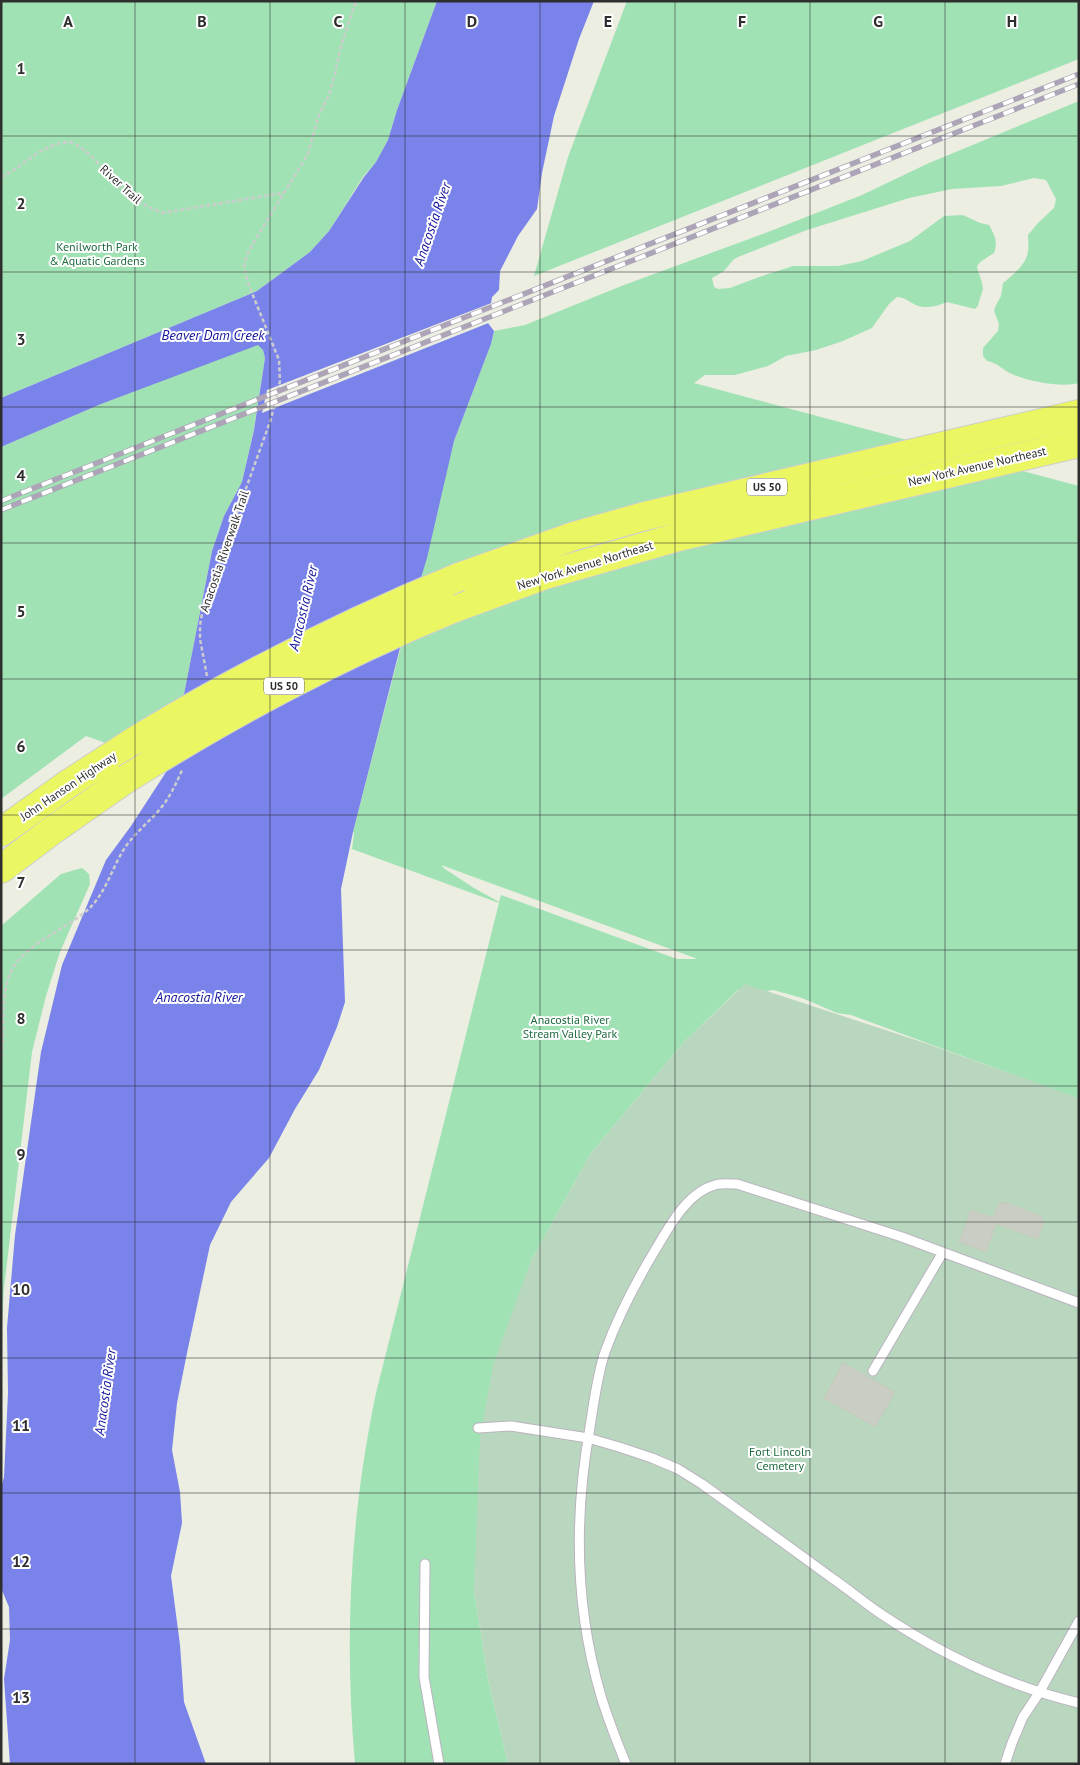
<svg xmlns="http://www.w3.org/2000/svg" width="1080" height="1765" viewBox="0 0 1080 1765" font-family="'PT Sans',sans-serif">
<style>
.green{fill:#a1e2b5;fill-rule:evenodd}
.cemetery{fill:#b9d7be}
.water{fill:#7a83ea}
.pier{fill:#ebeee1}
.building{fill:#cacdc3;stroke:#c5caba}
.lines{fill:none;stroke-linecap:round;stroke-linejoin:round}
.service-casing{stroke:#bab4c0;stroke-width:11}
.motorway-casing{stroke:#cdcdcd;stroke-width:30}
.path{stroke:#cdcdcd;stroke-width:2.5;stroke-dasharray:4 2.5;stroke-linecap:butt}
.service{stroke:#fff;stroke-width:9}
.motorway{stroke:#eaf763;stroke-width:28}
.rail-casing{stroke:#ada4b7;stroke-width:5.5}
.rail{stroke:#fff;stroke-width:4;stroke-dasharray:11;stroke-linecap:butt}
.motorway-bridge-casing{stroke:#cdcdcd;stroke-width:30;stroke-linecap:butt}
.motorway-bridge{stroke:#eaf763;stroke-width:28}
.grid{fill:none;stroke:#2e2e2e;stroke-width:1;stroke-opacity:0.55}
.labels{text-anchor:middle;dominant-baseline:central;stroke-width:4;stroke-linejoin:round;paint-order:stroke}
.shield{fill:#fff;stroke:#6d6d6d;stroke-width:1}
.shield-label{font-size:11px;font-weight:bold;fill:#2e2e2e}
.street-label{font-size:12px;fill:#2e2e2e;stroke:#fff}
.park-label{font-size:12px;fill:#1f6a40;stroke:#fff}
.water-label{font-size:14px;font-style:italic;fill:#14149b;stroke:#fff}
.grid-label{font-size:16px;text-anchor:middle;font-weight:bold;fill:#2e2e2e;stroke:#fff;stroke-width:4;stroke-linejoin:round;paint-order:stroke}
</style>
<rect width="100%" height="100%" fill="#ebeee1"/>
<path class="green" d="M1 1H437L397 110 388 140 376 162 363 177 329 231 310 252 257 291 1 398Z
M627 1H1079V59L534 276 568 157Z
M1079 101V383C1062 388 1023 381 1008 372 998 366 999 364 987 361L983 356V348L998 331 999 324 994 311 995 307 1001 296 1003 283C1012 276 1027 264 1028 251 1029 246 1028 240 1028 235L1038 223 1054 208 1056 199 1046 180 1034 178 1001 186 952 189 909 198 807 230 738 257 733 260 724 271 712 278 714 287 718 289 730 288 759 277 793 266H838L862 261 910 241 944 216 963 215 980 223 989 225C995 236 998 241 994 253 968 269 979 264 983 288 983 291 979 300 978 306L975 309 947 302C935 307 923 310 912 303 907 300 903 297 897 297L889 304 872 328 843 341 816 350 786 356 768 366 735 375H705L694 383 1079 486V1099L851 1015 837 1013 802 998 773 990 760 992 738 990 684 1042 591 1153 531 1261 474 1590 488 1679 508 1764H355C344 1636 350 1518 376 1393L499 903 352 849 354 833 353 832 454 441 491 344 494 331 525 325 624 285 768 232 862 195 929 163ZM441 865 695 958 696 959H677L501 895 499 902 474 888 445 869Z
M258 344 263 350 265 358 254 429 242 482 224 516 212 551 170 766 86 736 1 799V447L101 404Z
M82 868 89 874 90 884 60 952 46 996 32 1052 4 1288 1 1342V926L61 874Z"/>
<path class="cemetery" d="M745 984 925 1043 1079 1098V1764H508L488 1679 474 1590 480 1439 493 1365 531 1261 591 1153 684 1042Z"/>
<path class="water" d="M437 1H594L579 39 554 116 542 173 537 209 518 236 500 271 499 290 492 297 488 323 494 331 491 344 454 441 427 558 402 640 353 832 341 889 345 1002 337 1027 319 1070 295 1109 269 1158 231 1202 210 1245 187 1353 177 1403 172 1450 180 1492 182 1523 171 1576 180 1645 184 1702 206 1764H10L4 1679 10 1640 9 1607 1 1588V1488L4 1477 8 1393 7 1328 15 1235 41 1052 62 965 106 860 131 826 170 766 212 551 224 516 242 482 254 430 265 358 263 350 258 345 101 404 1 447V398L257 291 310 252 329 231 364 177 376 162 388 140 397 110Z"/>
<path class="pier" d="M494 302 491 322 262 413 267 390Z"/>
<path class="building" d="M1004 1202 1041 1216 1044 1222 1038 1239 996 1224 986 1252 959 1242 971 1210 993 1218 998 1205Z
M843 1363 895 1392 875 1427 824 1398Z"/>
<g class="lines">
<g class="service-casing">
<path id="service" d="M873 1371 943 1252
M478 1428 511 1426 588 1438 619 1447 652 1458 678 1469 702 1484C745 1515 787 1545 829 1576 847 1588 863 1602 881 1614 942 1655 1008 1686 1079 1703
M425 1564 424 1677 439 1764
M626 1764C617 1742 608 1719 601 1696 575 1608 574 1516 590 1427 594 1402 597 1376 605 1352 618 1316 637 1280 657 1247 670 1225 688 1192 715 1185 722 1183 730 1184 737 1184L902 1237 1079 1303
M1005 1764 1012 1743 1023 1717 1039 1693 1079 1621"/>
</g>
<g class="motorway-casing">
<path id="motorway" d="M459 577 574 536 645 516 1079 414
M452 609 545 575 678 537 1079 443
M1 832 68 784 136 740
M1 869 50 832 126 779"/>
</g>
<path class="path" d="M1 177C21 168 37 149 58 144 61 143 67 142 70 142 85 145 113 180 125 191 136 201 148 207 162 213L283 193
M207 676 200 639V625L203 608 271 419 280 381 279 360 248 283 244 265 247 255 255 240 308 154 319 115 329 95 335 74 341 46 356 1
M1 1063C5 1035 0 998 10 973 25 944 60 932 84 913 106 896 111 868 126 846 136 832 149 822 160 809 170 797 176 784 182 770"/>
<use href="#service" class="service"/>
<use href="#motorway" class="motorway"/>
<g class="rail-casing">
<path id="rail" d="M1 501 1079 74
M1 510 1079 84"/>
</g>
<use href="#rail" class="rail"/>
<g class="motorway-bridge-casing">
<path id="motorway-bridge" d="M136 740C240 677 347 623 459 577
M126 779C232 713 335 657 452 609"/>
</g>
<use href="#motorway-bridge" class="motorway-bridge"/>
</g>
<path class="grid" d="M135 1V1764M270 1V1764M405 1V1764M540 1V1764M675 1V1764M810 1V1764M945 1V1764M1 136H1079M1 272H1079M1 407H1079M1 543H1079M1 679H1079M1 815H1079M1 950H1079M1 1086H1079M1 1222H1079M1 1358H1079M1 1493H1079M1 1629H1079"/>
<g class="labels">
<g class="shield">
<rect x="747" y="478.5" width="40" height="17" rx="4"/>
<rect x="264" y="677.5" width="40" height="17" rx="4"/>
</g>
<g class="shield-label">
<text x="767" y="487">US 50</text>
<text x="284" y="686">US 50</text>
</g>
<g class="street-label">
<text transform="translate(121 184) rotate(42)">River Trail</text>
<text transform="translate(977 466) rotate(-13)">New York Avenue Northeast</text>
<text transform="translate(224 551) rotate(-71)">Anacostia Riverwalk Trail</text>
<text transform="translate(585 565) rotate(-17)">New York Avenue Northeast</text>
<text transform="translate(68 786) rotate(-34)">John Hanson Highway</text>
</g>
<g class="park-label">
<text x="97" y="246">Kenilworth Park<tspan x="97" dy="14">&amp; Aquatic Gardens</tspan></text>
<text x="570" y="1019">Anacostia River<tspan x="570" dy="14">Stream Valley Park</tspan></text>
<text x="780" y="1451">Fort Lincoln<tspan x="780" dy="14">Cemetery</tspan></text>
</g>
<g class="water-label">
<text transform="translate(432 224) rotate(-71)">Anacostia River</text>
<text x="213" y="335">Beaver Dam Creek</text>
<text transform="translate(303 608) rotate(-77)">Anacostia River</text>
<text x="199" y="997">Anacostia River</text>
<text transform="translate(105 1392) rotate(-82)">Anacostia River</text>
</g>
</g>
<g class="grid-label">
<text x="68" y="27">A</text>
<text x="202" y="27">B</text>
<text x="338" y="27">C</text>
<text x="472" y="27">D</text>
<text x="608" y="27">E</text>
<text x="742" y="27">F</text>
<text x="878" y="27">G</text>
<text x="1012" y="27">H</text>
<text x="21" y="74">1</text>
<text x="21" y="209">2</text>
<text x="21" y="345">3</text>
<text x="21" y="481">4</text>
<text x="21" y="617">5</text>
<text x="21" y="752">6</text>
<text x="21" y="888">7</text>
<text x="21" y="1024">8</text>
<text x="21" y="1160">9</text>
<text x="21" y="1295">10</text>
<text x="21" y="1431">11</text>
<text x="21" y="1567">12</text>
<text x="21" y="1703">13</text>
</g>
<rect width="1080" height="1765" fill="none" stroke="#2e2e2e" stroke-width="5"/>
</svg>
